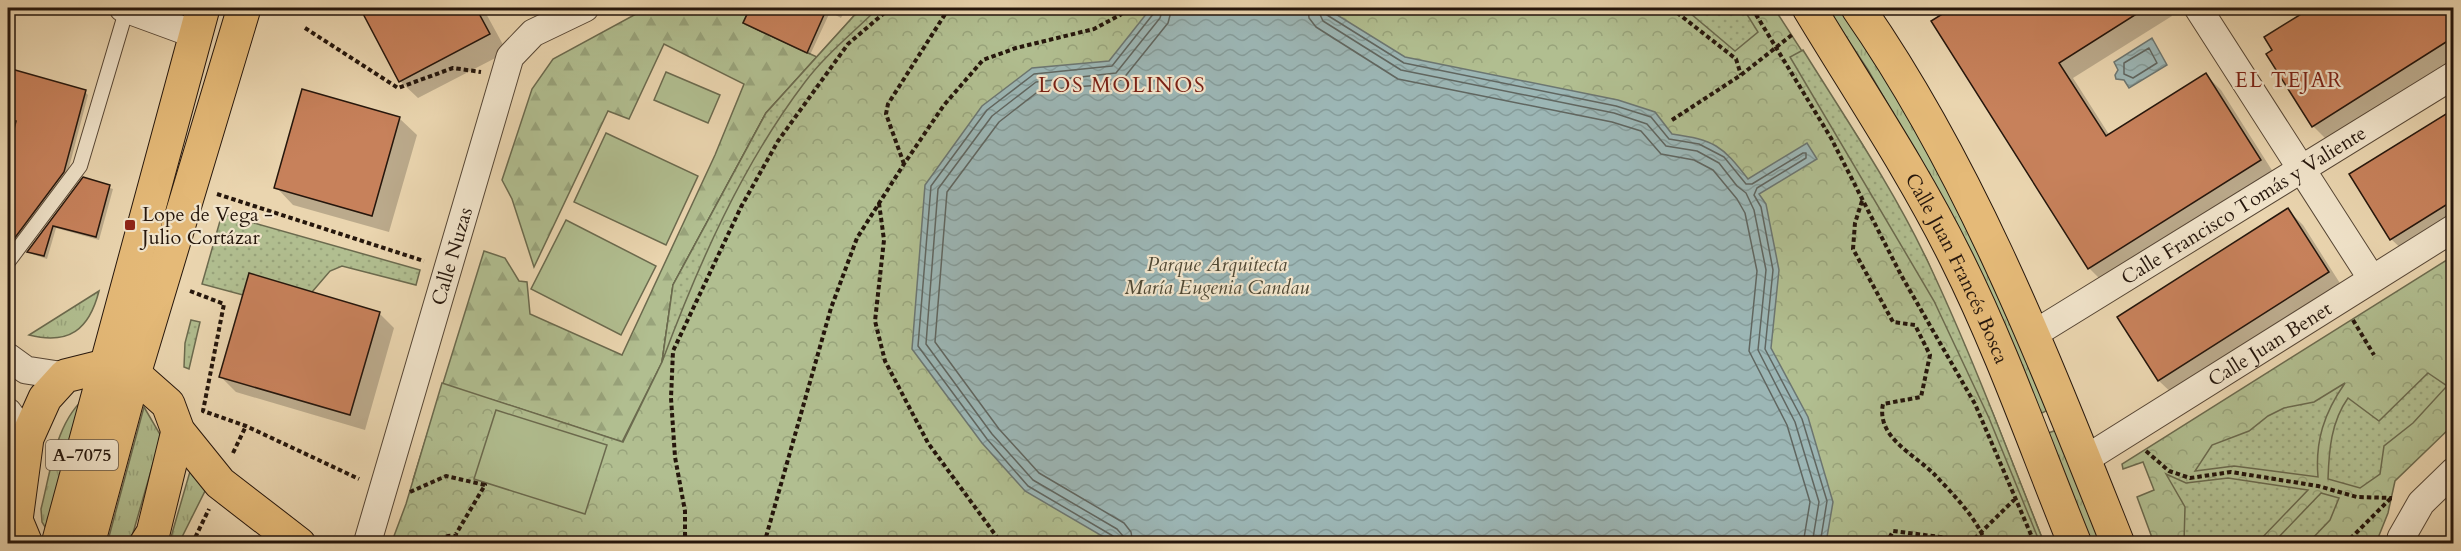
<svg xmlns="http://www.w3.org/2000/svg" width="2461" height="551" viewBox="0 0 2461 551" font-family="Cardo,serif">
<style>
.grass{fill:url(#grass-tufts);stroke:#6b6a4e;stroke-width:1.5}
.forest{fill:url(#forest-firs);stroke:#6b6a4e;stroke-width:1.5}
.park{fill:url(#park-crowns);stroke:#6b6a4e;stroke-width:1.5}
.garden{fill:url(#garden-dots);stroke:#6b6a4e;stroke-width:1.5}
.pitch{fill:#b1be90;stroke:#6b6a4e;stroke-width:1.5}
.water{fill:url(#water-waves);stroke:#6c7671;stroke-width:1.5}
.shadow{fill:#0003}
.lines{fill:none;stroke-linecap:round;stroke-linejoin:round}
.shore{stroke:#606660;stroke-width:1.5}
.building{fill:#c7815b;stroke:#25160c;stroke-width:1.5}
.service-casing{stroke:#564635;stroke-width:16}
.minor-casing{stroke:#564635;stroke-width:29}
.primary-casing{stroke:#25160c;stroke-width:35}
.path{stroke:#25160c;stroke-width:4;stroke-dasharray:4.5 3;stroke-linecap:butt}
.service{stroke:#f1e4cb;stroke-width:14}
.minor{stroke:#f1e4cb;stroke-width:27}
.primary{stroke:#e5ba78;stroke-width:33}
.poi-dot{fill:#8f2418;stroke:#f1e4cb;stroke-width:2}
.labels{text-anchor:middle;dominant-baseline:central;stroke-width:4.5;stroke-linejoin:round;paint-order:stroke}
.shield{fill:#f1e4cb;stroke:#625445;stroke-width:1.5}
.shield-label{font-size:18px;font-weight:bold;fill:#25160c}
.street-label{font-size:20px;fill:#25160c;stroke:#f1e4cb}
.poi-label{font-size:20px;fill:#25160c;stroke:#f1e4cb;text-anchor:start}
.park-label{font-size:20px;font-style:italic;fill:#4f4834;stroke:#f1e4cb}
.neighbourhood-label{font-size:21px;letter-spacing:1.5px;fill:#7a1f14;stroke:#f1e4cb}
</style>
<defs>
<pattern id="grass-tufts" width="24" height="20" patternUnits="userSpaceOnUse" patternTransform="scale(1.5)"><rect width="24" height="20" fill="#b1be90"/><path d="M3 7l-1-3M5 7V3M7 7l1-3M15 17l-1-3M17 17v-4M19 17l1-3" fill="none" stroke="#98a37b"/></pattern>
<pattern id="forest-firs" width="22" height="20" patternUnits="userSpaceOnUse" patternTransform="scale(1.5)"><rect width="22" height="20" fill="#b1be90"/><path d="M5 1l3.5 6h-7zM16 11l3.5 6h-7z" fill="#98a37b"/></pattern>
<pattern id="park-crowns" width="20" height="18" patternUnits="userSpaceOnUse" patternTransform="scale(1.5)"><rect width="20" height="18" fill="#b1be90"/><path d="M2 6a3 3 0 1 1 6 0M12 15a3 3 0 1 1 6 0" fill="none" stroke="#98a37b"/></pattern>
<pattern id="garden-dots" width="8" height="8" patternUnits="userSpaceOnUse" patternTransform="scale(1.5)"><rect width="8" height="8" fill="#b1be90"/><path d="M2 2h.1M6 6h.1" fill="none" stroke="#98a37b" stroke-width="1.8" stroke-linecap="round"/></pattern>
<pattern id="water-waves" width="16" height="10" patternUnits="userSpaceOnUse" patternTransform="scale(1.5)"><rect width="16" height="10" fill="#9cb6b5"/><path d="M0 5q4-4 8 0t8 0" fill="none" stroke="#869c9a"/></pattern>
</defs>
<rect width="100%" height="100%" fill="#ead5af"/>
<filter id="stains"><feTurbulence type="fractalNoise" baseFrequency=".00333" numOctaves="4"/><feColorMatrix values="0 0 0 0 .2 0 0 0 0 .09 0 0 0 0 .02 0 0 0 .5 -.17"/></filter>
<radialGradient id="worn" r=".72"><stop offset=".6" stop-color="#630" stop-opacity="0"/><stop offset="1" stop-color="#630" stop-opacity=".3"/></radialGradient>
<path class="grass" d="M1827 8H1843L1925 139 2052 408 2040 414 1954 219 1868 70Z
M99 291C89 330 69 345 29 335Z
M88 395 48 532 42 522 41 509C51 471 55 421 88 395Z
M144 407 161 436 131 540 128 543 107 544Z
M2060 429 2104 543H2091L2048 433Z
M191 468 207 487 179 543 169 544Z"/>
<path class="forest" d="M647 8H750L743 23 817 57 766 113 673 285 662 362 622 442 490 399 413 480 484 251 505 258 519 281 527 282 530 314 622 355 715 155 744 84 664 44 629 119 608 111 534 267 512 199 502 180 532 89 553 59Z"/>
<path class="park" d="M861 8H1774L1862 144 1927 260 1994 416 2044 543 391 544 406 504 442 383 623 442 662 362 673 285 766 113Z
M2453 256V425L2395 481 2388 513 2376 543H2154L2137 497 2154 490 2143 462 2123 469 2122 464Z"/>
<path class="garden" d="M861 8H878C854 32 826 54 805 82 742 165 698 265 662 362L673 285 766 113Z
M1684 8H1743L1758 32 1735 51Z
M1803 50C1846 119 1893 188 1928 262 1971 353 2007 449 2044 543H2040L1989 418 1934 301 1790 57Z
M222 214 420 270 416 285 342 266 330 271 312 292 243 295 202 284Z
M191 320 200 322 189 369 184 367 185 343Z
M2428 373 2447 386 2413 423 2384 446 2380 474 2360 488 2328 479C2329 450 2331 422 2348 398L2379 421Z
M2345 383C2324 413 2315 441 2318 477L2234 466 2195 471 2212 445 2249 431 2268 416 2284 408 2314 402Z
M2166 474 2186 483 2228 478 2308 490 2257 543H2184L2185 507Z
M2321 493 2339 498 2330 520 2308 543H2273Z"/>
<path class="pitch" d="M666 72 720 95 708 123 654 100Z
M606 133 698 176 666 245 574 202Z
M566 220 656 266 621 335 531 289Z
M496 410 607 445 585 514 474 479Z"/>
<path class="water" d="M1151 8H1326L1405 57 1618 100 1655 112 1672 134C1714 140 1722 145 1748 179L1807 143 1817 159 1759 194 1766 204 1779 270 1771 348 1808 417 1833 502 1826 543H1114L1025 491 982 443 912 349 925 185 982 106 1032 68 1109 61Z
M2152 38 2167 65 2129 88 2124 80 2116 79 2115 75 2118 70 2114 62Z"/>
<path class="shadow" d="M362 8H483L507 52 418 98 400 81Z
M752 8H846L841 18 830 12 810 55 748 26 745 23Z
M1955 8H2167L2172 16 2073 78 2110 136 2206 75 2221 90 2275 175 2104 283 2089 268 1933 21Z
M2314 8H2454V61L2328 141 2313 126 2266 38Z
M8 70 85 92 88 95 67 175 12 249 8 248Z
M2454 111V225L2407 254 2391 239Z
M399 118 417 135 389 232 293 205 276 187Z
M84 179 113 189 99 240 56 228 47 259 32 254 29 252Z
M2288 210 2303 225 2343 288 2175 396 2159 381 2119 318Z
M379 313 394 328 365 430 236 392 221 377Z"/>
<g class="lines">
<path class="shore" d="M1308 8 1309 18 1316 27 1398 79 1612 122 1641 131 1661 154 1694 160 1713 170 1737 199 1745 213 1757 271 1749 351 1787 425 1810 502 1803 544
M1317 8 1323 21 1401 70 1614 113 1647 124 1666 146 1697 151 1719 163 1737 186 1746 193 1754 210 1766 270 1758 350 1795 422 1819 502 1812 544
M1324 8 1327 15 1404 63 1616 106 1651 117 1669 139 1699 144 1724 157 1746 184H1752L1803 153H1806V158L1757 188 1754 195 1761 207 1773 270 1765 349 1802 419 1827 501 1820 544
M2149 48 2157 63 2133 78 2124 74V63Z
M1116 544 1113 536 1028 486 987 439 918 346 931 186 987 110 1034 74 1112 66 1154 13 1156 8
M1124 544 1123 536 1117 529 1033 480 992 434 926 344 938 189 992 116 1036 82 1116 73 1160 18 1163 8
M1133 544 1131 532 1124 523 1039 473 999 429 935 342 947 192 999 122 1040 90 1111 84 1123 79 1168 23 1172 8"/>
</g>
<path class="building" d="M360 8H476L490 34 399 82Z
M750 8H827L807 53 743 23Z
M1952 8H2146L2059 63 2106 136 2206 73 2261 160 2088 269 1931 21Z
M2311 8H2454V37L2312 127 2266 54 2272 50 2264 37Z
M8 68 86 90 64 172 8 247V153L16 121 8 119Z
M302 89 400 117 372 216 274 188Z
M2454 109V200L2390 240 2349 174Z
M83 177 110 185 96 237 53 226 44 256 27 252Z
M2288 208 2329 272 2158 381 2117 317Z
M249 273 380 312 350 415 219 377Z"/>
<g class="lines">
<g class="service-casing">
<path id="service" d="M8 262 80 166 127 8"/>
</g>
<g class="minor-casing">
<g id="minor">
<path d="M123 8 194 34"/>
<path d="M2198 8 2372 279"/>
<path id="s1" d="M2034 334 2454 75"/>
<path d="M8 357 26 370 65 376"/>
<path d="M8 412 27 438"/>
<path id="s2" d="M2084 460 2454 228"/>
<path id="s3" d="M367 544 510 57 533 33 585 8"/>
<path d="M2401 544V538L2421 503 2454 471"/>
</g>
</g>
<g class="primary-casing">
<g id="primary">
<path id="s4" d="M1809 8C1859 91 1913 171 1956 258 2002 350 2036 448 2075 544"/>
<path d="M1858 8C1972 172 2044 359 2118 544"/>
<path d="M26 544 16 520 27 438 45 398 65 376 105 366 134 374 168 404 178 431 220 483 299 544"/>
<path d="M58 544 203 8"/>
<path d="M88 544 134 374 244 8"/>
<path d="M146 544 153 533 178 431"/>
</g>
</g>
<path class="path" d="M1671 8 1736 59 1741 75
M1752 8 1831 138 1901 275 1975 404 2035 544
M305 28 398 88 453 68 481 72
M1672 120 1741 75 1793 34
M904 164 886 114 888 104 949 8
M217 194 424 261
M1862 201 1855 223 1853 249 1893 322 1915 325 1930 355 1921 397 1883 404C1876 437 1914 454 1934 474 1952 493 1978 519 1986 544
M879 203 884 240 875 321 885 361 928 443 1002 544
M190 291 224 304 203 411 246 426 359 479
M2353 320 2374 355
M2146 451 2169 471 2190 478 2231 472 2318 486 2357 497 2392 498
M233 453 246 426
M410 492 446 476 485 485 456 534
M192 544 209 509
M433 544C447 533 456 533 470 544
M685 544V511L675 457 671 398 673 351 741 207 778 141 848 44 890 8
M764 544 831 308 857 238 904 164 944 105 983 60 1016 48 1094 29 1120 15 1127 8
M1886 544 1893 531 1972 541
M1969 544 2017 497
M2345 544 2391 498"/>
<use href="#service" class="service"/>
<use href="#minor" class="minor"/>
<use href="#primary" class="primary"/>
</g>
<rect class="poi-dot" x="124" y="219" width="12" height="12" rx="3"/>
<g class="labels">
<rect class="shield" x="46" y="440" width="72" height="30" rx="4.5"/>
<g class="shield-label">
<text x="82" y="455">A-7075</text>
</g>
<g class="street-label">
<text stroke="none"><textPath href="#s1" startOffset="246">Calle Francisco Tomás y Valiente</textPath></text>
<text stroke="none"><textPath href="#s3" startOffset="300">Calle Nuzas</textPath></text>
<text stroke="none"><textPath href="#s4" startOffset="300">Calle Juan Francés Bosca</textPath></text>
<text stroke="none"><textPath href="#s2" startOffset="219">Calle Juan Benet</textPath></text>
</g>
<g class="poi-label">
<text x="142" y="214">Lope de Vega -<tspan x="142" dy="23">Julio Cortázar</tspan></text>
</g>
<g class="park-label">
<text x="1217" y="264">Parque Arquitecta<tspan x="1217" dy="23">María Eugenia Candau</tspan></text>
</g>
<g class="neighbourhood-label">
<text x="2289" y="80">EL TEJAR</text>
<text x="1122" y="85">LOS MOLINOS</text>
</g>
</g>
<rect width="2461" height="551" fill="none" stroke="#ead5af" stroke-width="30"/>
<rect x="9" y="9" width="2443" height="533" fill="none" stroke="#25160c" stroke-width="3"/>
<rect x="15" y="15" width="2431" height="521" fill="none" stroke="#25160c" stroke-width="1.5"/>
<rect width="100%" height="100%" filter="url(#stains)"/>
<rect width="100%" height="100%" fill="url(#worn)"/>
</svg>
